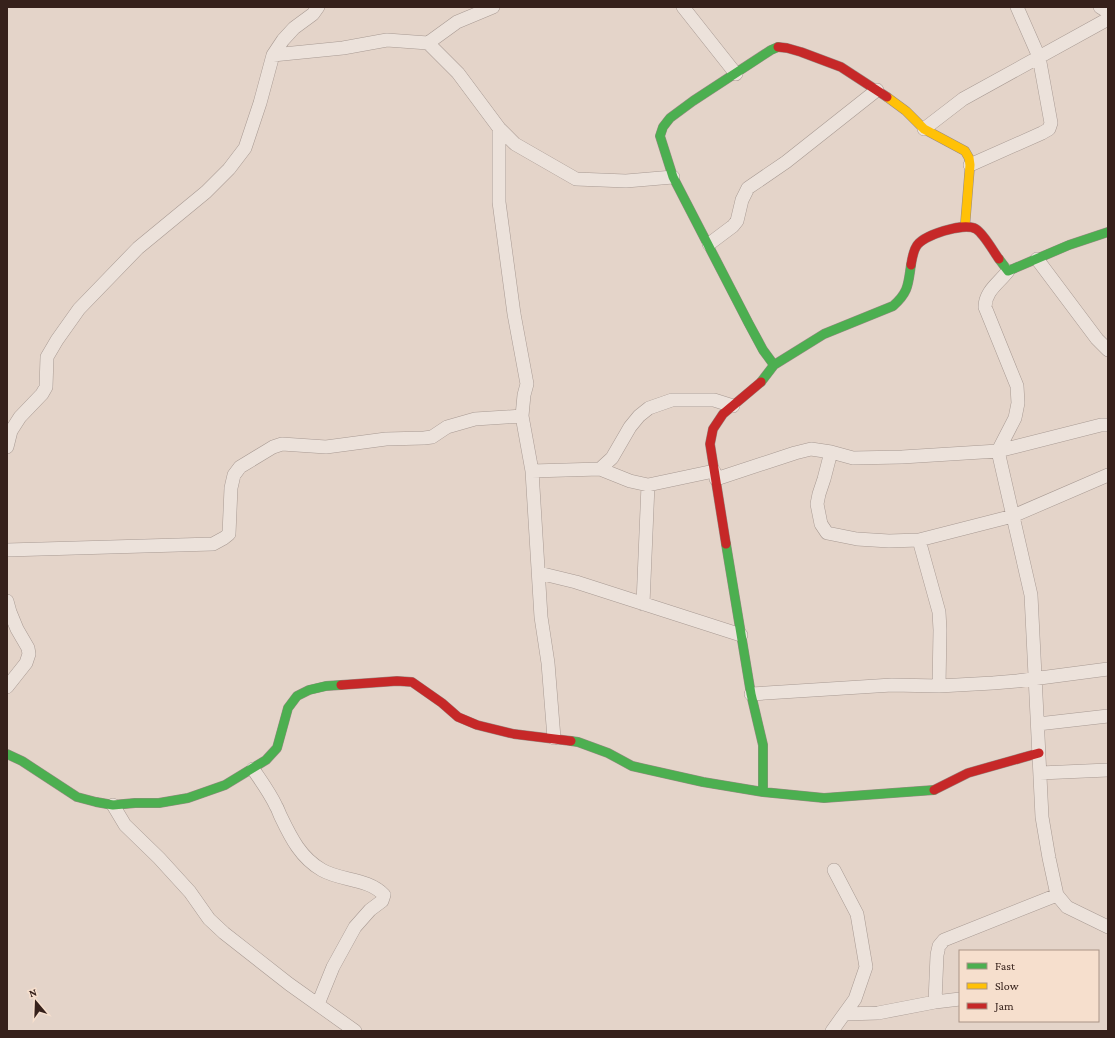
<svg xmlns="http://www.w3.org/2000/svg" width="1115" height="1038" viewBox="0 0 1115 1038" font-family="'Crimson Pro',serif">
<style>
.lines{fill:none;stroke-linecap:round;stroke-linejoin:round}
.street-casing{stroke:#a89a93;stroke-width:14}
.fast-casing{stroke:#988a83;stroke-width:10}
.slow-casing{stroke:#988a83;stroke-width:10}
.jam-casing{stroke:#988a83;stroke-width:10}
.street{stroke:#ece2db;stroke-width:13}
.fast{stroke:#4caf50;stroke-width:9}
.slow{stroke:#ffc107;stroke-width:9}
.jam{stroke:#c62828;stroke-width:9}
</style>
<rect width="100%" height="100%" fill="#e4d4c9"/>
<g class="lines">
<g class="street-casing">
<path id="street" d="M683 7 736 74
M1100 7 1108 12
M428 43 457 22 493 7
M273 55 343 48 387 40 428 43 458 73 499 128 515 144 576 179 626 181 673 177
M499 128V202L514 314 527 384 524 395 522 416 532 471 541 617 548 663 554 738
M924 129 963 99 1108 19
M970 165 1042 133 1049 129 1051 123 1039 57 1017 7
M709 244 733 226 737 221 742 200 748 188 786 162 877 90
M1037 259 1097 339 1108 350
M1008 271C999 283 985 291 985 307L1017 386 1018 403 1015 418 998 451 1031 595 1042 817 1049 858 1057 895 1067 907 1108 927
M7 447 11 431 20 417 42 394 46 387 47 357 57 340 79 309 138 248 206 192 229 169 245 148 260 103 273 55 283 40 294 28 313 14 318 7
M831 452 824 479 819 494 817 504 821 524 827 533 857 539 889 541 919 540 939 612 940 630 939 686
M600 469 612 458 630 427 639 416 649 408 672 400H714L733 406
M532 471 600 469 630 481 648 485 714 471
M716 479 795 453 811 449 831 452 853 458 902 457 998 451 1101 425H1108
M919 540 1013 516 1108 475
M7 550 213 544 224 538 229 534 231 488 234 475 240 467 273 447 282 444 326 447 386 439 424 438 432 437 447 427 475 419 522 416
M539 573 576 582 741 635
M7 601 10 612 17 629 28 648 29 654 26 663 7 687
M643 604 648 485
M751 694 892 685 939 686 993 683 1017 681 1108 669
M1038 724 1108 716
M253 769C261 781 270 793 276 806 278 809 279 813 281 817 291 838 301 858 322 870 341 881 368 878 384 895L382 901 370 910 355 927 333 967 318 1004
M1040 773 1108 770
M113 805 125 825 159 858 190 892 209 919 224 933 289 984 355 1031
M935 1002 937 955 939 946 944 940 1057 895
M845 1014 878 1013 935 1002 960 999
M832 1031 855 999 866 967 857 914 834 870"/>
</g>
<g class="fast-casing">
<path id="fast" d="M999 259 1008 271 1069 245 1108 232
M774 365 763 350 749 324 673 177 660 136 663 127 670 118 693 101 771 50 778 47
M761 382 774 365 824 334 893 306C909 292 908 284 911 265
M726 544 751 694 763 745V792
M571 741 578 742 608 753 632 766 703 782 763 792 824 798 934 790
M7 754 22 761 77 797 96 802 113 805 135 803H159L188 798 225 785 266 760 277 748 288 708 297 696 309 690 326 686 341 685"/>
</g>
<g class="slow-casing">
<path id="slow" d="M887 97 906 111 924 129 965 151 969 158 970 165 965 226"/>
</g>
<g class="jam-casing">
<path id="jam" d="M778 47 787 48 801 52 841 67 887 97
M911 265C912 259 913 252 916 247 922 235 964 222 976 229 984 234 993 251 999 259
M726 544 710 444 713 429 723 414 761 382
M341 685 397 681 412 682 442 703 458 717 477 725 514 734 571 741
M934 790 968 773 1039 753"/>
</g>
<use href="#street" class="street"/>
<use href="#fast" class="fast"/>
<use href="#slow" class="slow"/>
<use href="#jam" class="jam"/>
</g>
<rect width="1115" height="1038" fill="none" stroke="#36211b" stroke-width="16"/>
<rect x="959" y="950" width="140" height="72" fill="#f6dfcd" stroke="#a99386"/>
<rect x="967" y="963" width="20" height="6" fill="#4caf50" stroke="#a99386"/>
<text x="995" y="970" font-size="12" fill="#36211b">Fast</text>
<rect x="967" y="983" width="20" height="6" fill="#ffc107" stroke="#a99386"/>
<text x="995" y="990" font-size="12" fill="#36211b">Slow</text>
<rect x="967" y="1003" width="20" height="6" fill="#c62828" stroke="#a99386"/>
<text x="995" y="1010" font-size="12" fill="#36211b">Jam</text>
<g transform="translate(36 1002) rotate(341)" stroke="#f6dfcd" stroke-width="3" paint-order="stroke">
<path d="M0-3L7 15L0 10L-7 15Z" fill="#36211b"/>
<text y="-6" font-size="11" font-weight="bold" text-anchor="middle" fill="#36211b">N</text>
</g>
</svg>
